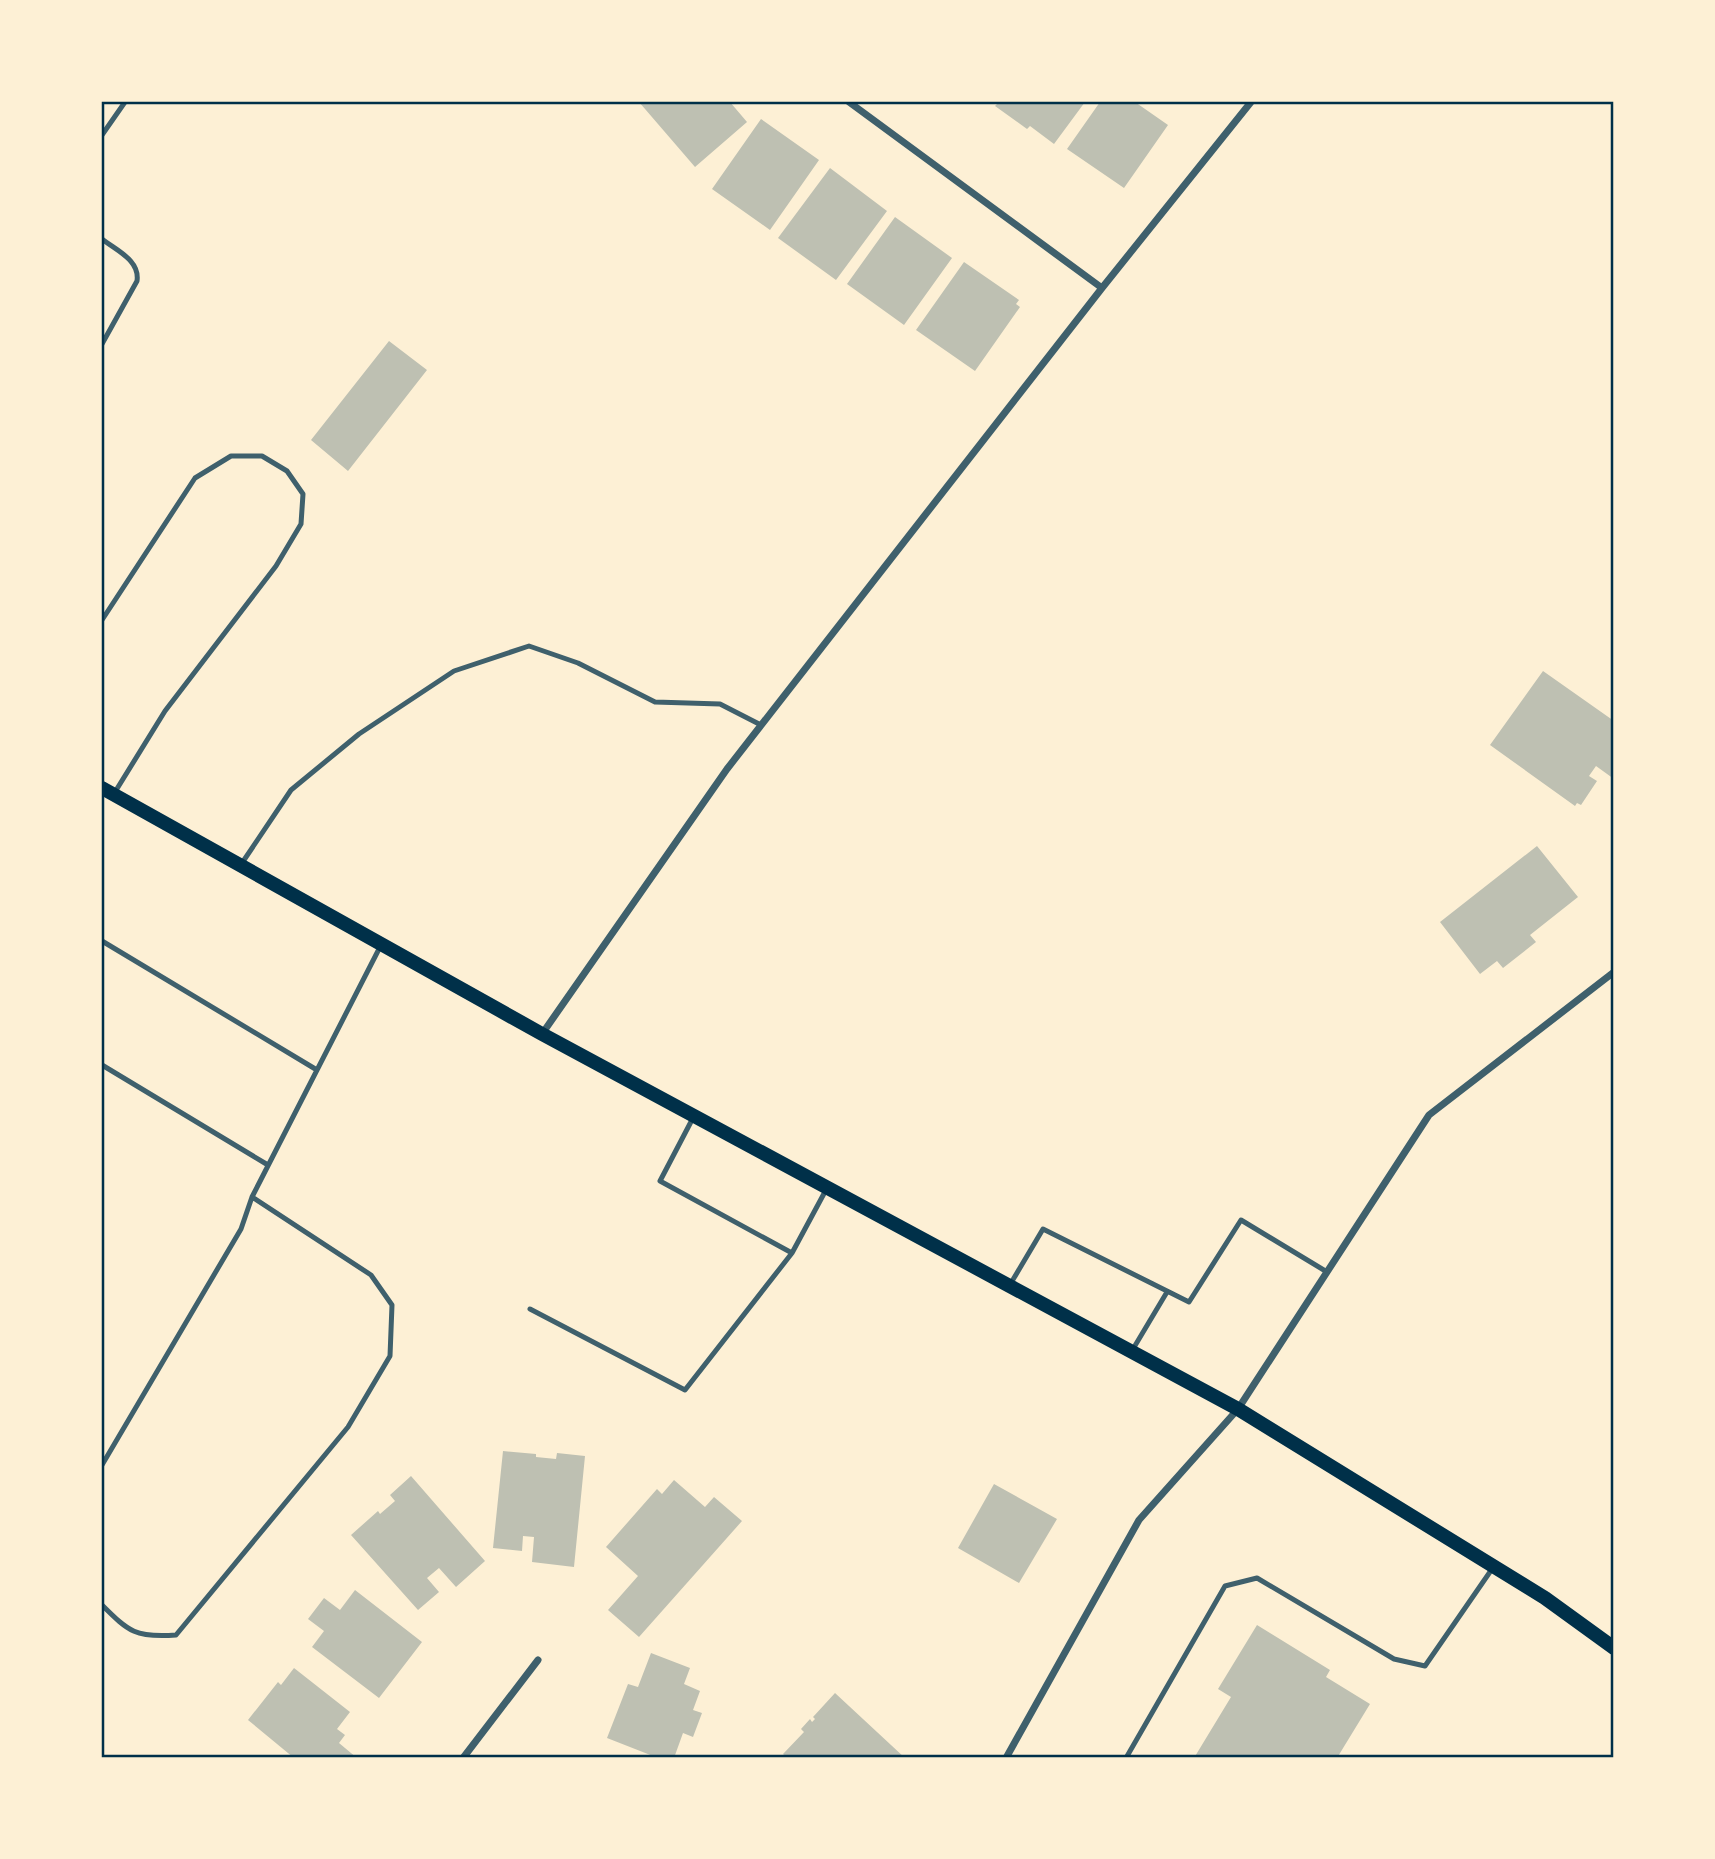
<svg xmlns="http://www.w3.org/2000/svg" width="1715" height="1859" viewBox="0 0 1715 1859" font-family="'Source Sans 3',sans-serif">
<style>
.building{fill:#bec0b2}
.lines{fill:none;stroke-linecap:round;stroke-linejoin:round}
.service{stroke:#3f606c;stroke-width:5}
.minor{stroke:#3f606c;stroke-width:7}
.secondary{stroke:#003049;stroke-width:14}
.neatline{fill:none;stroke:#003049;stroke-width:2.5}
</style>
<rect width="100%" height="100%" fill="#fdf0d5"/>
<path class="building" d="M639 102H730L747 122 695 167Z
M999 102H1085L1054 144 1030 126 1027 129 995 106Z
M1100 102H1135L1168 125 1124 188 1067 149Z
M761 119 819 160 770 230 712 189Z
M830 168 887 211 836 280 778 238Z
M895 217 952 258 904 325 847 284Z
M964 262 1019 300 1016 304 1020 307 975 371 916 330Z
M389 341 427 370 348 471 311 440Z
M1543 671 1614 721V779L1596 766 1589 776 1597 781 1581 805 1577 803 1575 806 1490 745Z
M1537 846 1578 897 1530 935 1536 942 1503 968 1497 961 1480 974 1440 922Z
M503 1451 536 1454V1457L556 1459 557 1453 585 1456 574 1567 532 1562 534 1537 523 1536 522 1551 493 1548Z
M411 1476 485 1561 456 1587 439 1568 427 1578 439 1592 418 1610 351 1535 378 1511 380 1514 395 1501 390 1495Z
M674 1480 705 1507 714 1497 742 1521 639 1637 608 1610 638 1576 606 1547 657 1489 662 1494Z
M994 1484 1057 1519 1019 1583 958 1548Z
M355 1590 422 1642 379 1698 312 1647 324 1631 308 1619 324 1598 340 1610Z
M1257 1625 1330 1670 1326 1677 1370 1704 1337 1758H1194L1231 1697 1218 1689Z
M651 1653 690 1668 684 1684 700 1691 693 1710 702 1713 693 1737 683 1733 674 1758H658L607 1738 628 1684 638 1687Z
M294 1668 350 1712 337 1729 345 1735 339 1743 357 1758H294L248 1720 278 1682 281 1685Z
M835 1693 905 1758H787L783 1754 804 1732 801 1729 810 1719 812 1722 815 1719 813 1717Z"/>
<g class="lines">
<path class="service" d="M102 135 125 102
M102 239C117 251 140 260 137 281L102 344
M102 620 195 478 231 456H262L287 471 303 494 301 524 276 566 165 711 115 792
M242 863 291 790 359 734 454 671 529 646 578 663 655 702 720 704 761 725
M102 941 317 1070
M102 1065 268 1165
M694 1116 660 1181 792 1253 827 1188
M1011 1283 1043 1229 1189 1302 1241 1220 1327 1272
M530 1309 685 1390 792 1253
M1133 1349 1167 1292
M102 1465 241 1229 252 1197 380 947
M102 1605C129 1632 136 1638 176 1635L348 1427 390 1356 392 1305 371 1275 252 1197
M1126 1758 1225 1586 1257 1578 1394 1659 1425 1666 1492 1569"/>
<path class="minor" d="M849 102 1102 288
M542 1034 727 769 1102 288 1251 102
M463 1758 538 1660
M1006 1758 1139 1520 1238 1409 1429 1115 1614 972"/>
<path class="secondary" d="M102 788 542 1034 1238 1409 1545 1598 1614 1648"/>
</g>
<rect width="1715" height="1859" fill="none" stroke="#fdf0d5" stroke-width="206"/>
<rect x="103" y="103" width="1509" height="1653" class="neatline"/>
</svg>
